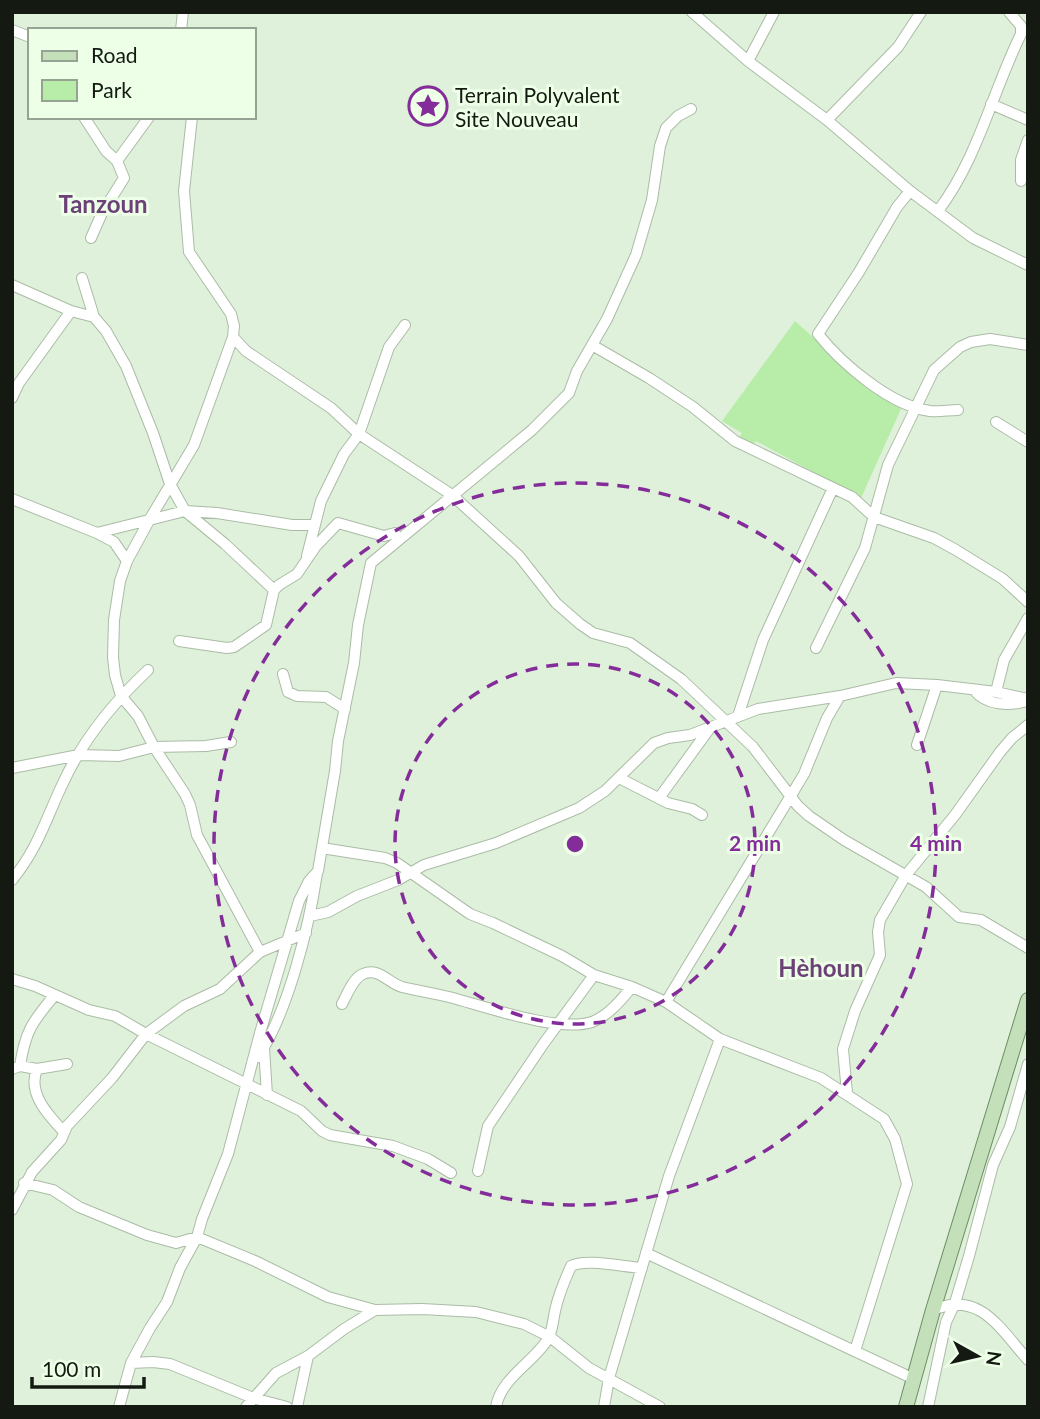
<svg xmlns="http://www.w3.org/2000/svg" width="1040" height="1419" viewBox="0 0 1040 1419" font-family="Lato,sans-serif">
<style>
.green{fill:#b7eda8}
.lines{fill:none;stroke-linecap:round;stroke-linejoin:round}
.minor-casing{stroke:#abbca6;stroke-width:12}
.major-casing{stroke:#6c8e63;stroke-width:16}
.minor{stroke:#fff;stroke-width:10}
.major{stroke:#c4e0bb;stroke-width:14}
.ring{fill:none;stroke:#842d9a;stroke-width:3.5;stroke-dasharray:12 9}
.labels{text-anchor:middle;dominant-baseline:central;stroke-width:6;stroke-linejoin:round;paint-order:stroke}
.poi-label{font-size:21px;fill:#141a12;stroke:#edffe7;text-anchor:start}
.quarter-label{font-size:24px;font-weight:bold;fill:#6c4178;stroke:#edffe7}
.centre{fill:#842d9a;stroke:#edffe7;stroke-width:3.5}
.ring-label{font-size:21px;text-anchor:middle;font-weight:bold;fill:#842d9a;stroke:#edffe7;stroke-width:6;stroke-linejoin:round;paint-order:stroke}
</style>
<rect width="100%" height="100%" fill="#dff1da"/>
<path class="green" d="M795 321 855 375 901 409 861 498 756 441 752 447 738 439 742 433 722 421Z"/>
<g class="lines">
<g class="minor-casing">
<path id="minor" d="M692 12 748 61 827 120 910 191 973 238 1028 265
M12 30 30 37
M181 30 183 12
M748 61 774 12
M991 104 1028 120
M84 117 106 151 117 161 124 178 102 213 91 238
M192 117 184 191 189 252 231 314 234 326 233 337 194 445 151 517 127 561 120 581 114 620 113 657 115 675 121 696 138 716 154 747 185 794 190 805 197 835 260 952
M827 120 898 47 921 12
M117 161 149 117
M1021 181V160L1028 140
M910 191 897 207 859 272 818 334C842 364 891 406 930 411 939 412 949 410 958 410
M938 211C978 158 992 93 1021 34V26L1009 12
M82 278 94 317
M12 285 71 311 94 317 106 331 126 366 153 433 170 484 185 511 225 544 274 590
M233 337 246 351 331 408 359 434 452 495 519 556 556 603 580 624 593 633 630 643 681 679 753 747 798 806 809 816 844 840 926 887 959 917 981 920 1028 948
M592 345 649 378 693 407 735 441 852 497 874 517 934 538 956 550 1003 579 1028 602
M12 398 19 383 71 311
M996 422 1028 442
M12 499 97 533 185 511 217 513 292 525H313
M97 533 114 542 127 561
M307 556 321 501 344 454 359 434 389 347 405 325
M179 641 227 648 234 647 266 625 274 590 279 585 297 574 316 546 338 523 384 536 395 533
M816 648 865 548 888 465 934 370 960 347 971 342 990 339 1028 345
M283 674 288 692 297 696 326 697 345 709
M974 690C987 706 1009 706 1028 701
M996 692 1004 660 1028 618
M738 716 763 640 833 488
M917 745 937 685
M12 768 79 755 119 756 154 747 206 746 231 742
M619 778 668 803 692 809 702 815
M659 798 710 728
M322 848 385 858 397 863 470 914 493 923 562 956 594 975 632 987 666 1002 720 1039 821 1078 884 1119 895 1139 907 1184 855 1351
M12 880C39 847 46 818 64 781 84 738 114 702 148 670
M310 916 328 912 357 896 398 880 424 865 496 843 579 808 605 791 654 743 668 738 690 735 758 709 840 696 896 683 937 685 996 692 1028 699
M12 979 35 986 89 1010 115 1016 146 1034 301 1111 322 1131 330 1135 393 1146 428 1159 451 1173
M666 1002 804 774 827 718 840 696
M342 1004C347 995 353 978 363 974 379 967 388 983 402 987 418 991 434 993 449 997 484 1006 558 1033 592 1022 609 1015 621 1000 632 987
M264 1048 267 1095
M258 1057C288 1012 309 927 317 873
M20 1066C25 1032 32 1022 54 996
M12 1069 20 1066 37 1069 67 1064
M37 1069C27 1093 48 1115 64 1132
M847 1093 843 1049 855 1011 880 955 878 932 880 920 906 875 955 815 1000 752 1012 738 1028 725
M478 1171 488 1126 544 1043 594 975
M24 1183 53 1190 79 1207 147 1235 176 1243 197 1237 255 1261 328 1297 375 1310 422 1309 476 1312 524 1324 550 1337 589 1368 660 1407
M12 1210 32 1172 61 1140 67 1126 112 1078 146 1034 184 1006 220 989 260 952 306 933
M646 1253 914 1379
M933 1310C980 1290 1000 1329 1028 1360
M131 1363 153 1362 170 1364 253 1398 287 1407
M119 1407 131 1363 150 1328 167 1302 180 1268 197 1237 202 1219 228 1154 260 1033 299 901 309 881 318 871 335 771 338 741 354 663 358 625 371 563 532 430 569 393 577 371 607 319 636 255 652 200 660 146 666 128 678 116 691 109
M246 1407 276 1373 308 1356 344 1329 375 1310
M297 1407 308 1356
M496 1407C501 1378 533 1363 548 1339 553 1331 553 1317 556 1307 559 1293 565 1280 571 1266 586 1258 623 1267 642 1268
M604 1407 609 1378 669 1176 720 1039
M928 1407 946 1322 955 1303 969 1256 993 1165 1010 1127 1028 1064"/>
</g>
<g class="major-casing">
<path id="major" d="M906 1407 933 1310 1028 1000"/>
</g>
<use href="#minor" class="minor"/>
<use href="#major" class="major"/>
</g>
<g class="ring">
<circle cx="575" cy="844" r="180"/>
<circle cx="575" cy="844" r="361"/>
</g>
<defs>
<g id="sight-ring" transform="scale(2.0125)"><circle r="9.5" fill="#edffe7" stroke="#842d9a" stroke-width="1.5"/><path d="M0-6L1.8-2.2L6-1.7L2.9 1.2L3.7 5.4L0 3.3L-3.7 5.4L-2.9 1.2L-6-1.7L-1.8-2.2Z" fill="#842d9a"/></g>
</defs>
<g fill-rule="evenodd">
<use href="#sight-ring" x="428" y="106"/>
</g>
<g class="labels">
<g class="poi-label">
<text x="455" y="94">Terrain Polyvalent<tspan x="455" dy="24">Site Nouveau</tspan></text>
</g>
<g class="quarter-label">
<text x="103" y="203">Tanzoun</text>
<text x="821" y="967">Hèhoun</text>
</g>
</g>
<circle cx="575" cy="844" r="10" class="centre"/>
<g class="ring-label">
<text x="755" y="851">2 min</text>
<text x="936" y="851">4 min</text>
</g>
<rect width="1040" height="1419" fill="none" stroke="#141a12" stroke-width="28"/>
<rect x="28" y="28" width="228" height="91" fill="#edffe7" stroke="#96a392" stroke-width="2"/>
<rect x="42" y="51" width="35" height="10" fill="#c4e0bb" stroke="#96a392" stroke-width="2"/>
<text x="91" y="63" font-size="21" fill="#141a12">Road</text>
<rect x="42" y="80" width="35" height="21" fill="#b7eda8" stroke="#96a392" stroke-width="2"/>
<text x="91" y="98" font-size="21" fill="#141a12">Park</text>
<g transform="translate(977 1356) rotate(98)" stroke="#edffe7" stroke-width="5" paint-order="stroke">
<path d="M0-5L12 26L0 18L-12 26Z" fill="#141a12"/>
<text y="-10" font-size="19" font-weight="bold" text-anchor="middle" fill="#141a12">N</text>
</g>
<path d="M32 1377v10h112v-10" fill="none" stroke="#141a12" stroke-width="3.5"/>
<text x="42" y="1377" font-size="21" fill="#141a12" stroke="#edffe7" stroke-width="5" paint-order="stroke">100 m</text>
</svg>
